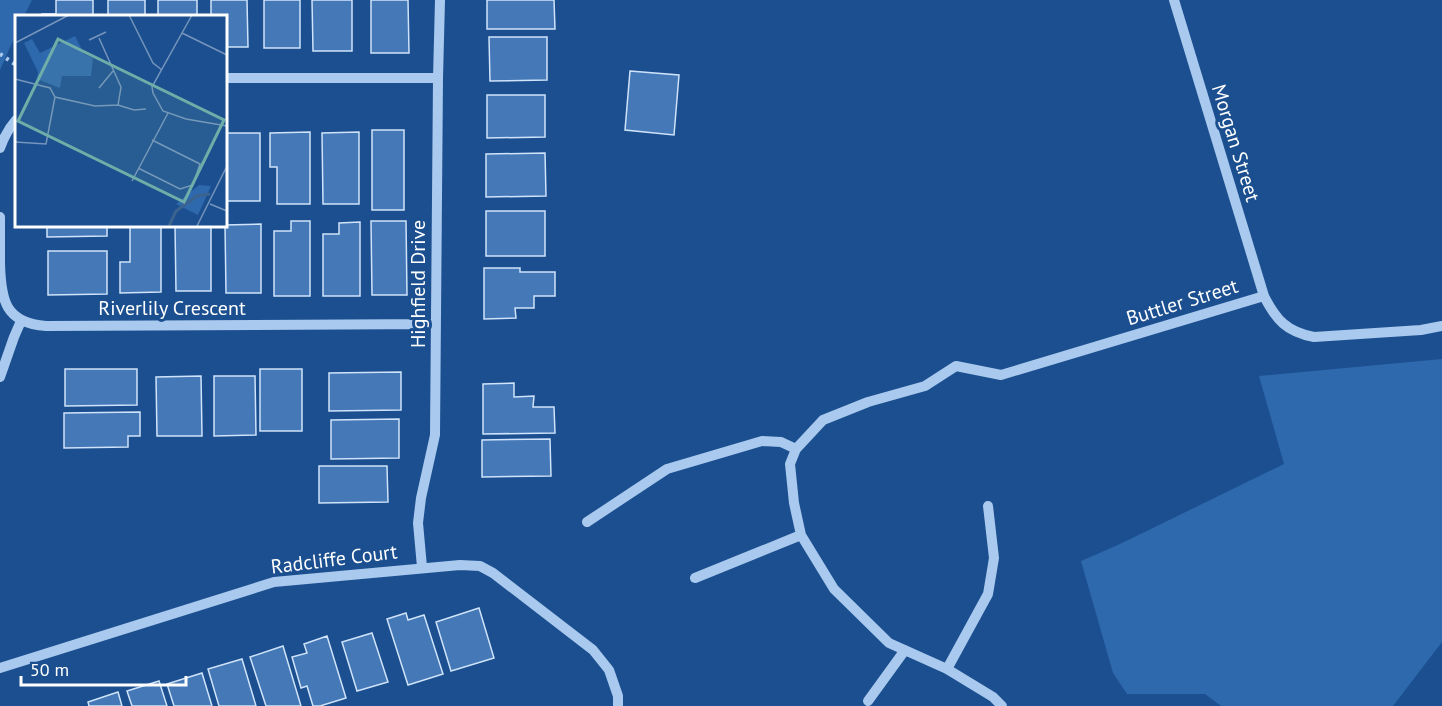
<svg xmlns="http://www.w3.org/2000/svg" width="1442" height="706" viewBox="0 0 1442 706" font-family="'PT Sans',sans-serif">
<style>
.park{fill:#2e69ad}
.building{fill:#4478b7;stroke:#cfe3fa;stroke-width:1.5}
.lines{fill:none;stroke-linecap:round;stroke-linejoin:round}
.path{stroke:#a9c9ee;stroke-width:4;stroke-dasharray:3 4.5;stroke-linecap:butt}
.minor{stroke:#a9c9ee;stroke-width:10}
.labels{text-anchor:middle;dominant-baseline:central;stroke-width:6;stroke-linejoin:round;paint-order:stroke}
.street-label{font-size:20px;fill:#fff;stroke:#1b4f8f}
.inset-river{fill:none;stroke:#3c6290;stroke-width:3}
.inset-road{fill:none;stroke:#7695bc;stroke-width:1.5}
.view{fill:#6fada8;fill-opacity:0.15;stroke:#6fada8;stroke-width:3}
.inset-edge{fill:none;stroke:#fff;stroke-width:3}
</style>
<rect width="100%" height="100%" fill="#1b4f8f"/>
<path class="park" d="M0 0H32L24 16H16V34L0 70Z
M1442 359V642L1393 706H1221L1205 694H1127L1113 673 1081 561 1120 544 1284 464 1259 376Z"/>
<path class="building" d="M56 0H93V16H42V14H56Z
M108 0H145V16H108Z
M158 0H197V16H158Z
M211 0H247L248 47H225V16H211Z
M264 0H300V48H264Z
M312 0H352V51H313Z
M371 0H408L409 53H371Z
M487 0H554L555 29H487Z
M489 37H547V80L490 81Z
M630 71 679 75 674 135 625 130Z
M487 95H545V137L487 138Z
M372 130H404V210H372Z
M310 132V204H277V167H270V133Z
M359 132V204H323L322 133Z
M225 133H260V201H227V160H225Z
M545 153 546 196 486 197V154Z
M486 211H545V256H486Z
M291 221H310V296H274V231H291Z
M371 221H406L407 295H372Z
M360 222V296H323V234H339V223Z
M261 224V293H226L225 225Z
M47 225H107V236L47 237Z
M130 225H161V292L120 293V262H130Z
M175 225H211V291H176Z
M48 251H107V294L48 295Z
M484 268H520V272H555V296H534V308H515L516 318 484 319Z
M65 369H137V405L65 406Z
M260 369H302V431H260Z
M401 372V410L329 411V373Z
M201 376 202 436H157L156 377Z
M214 376H255L256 435 214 436Z
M514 383V397L534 396 533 407H554L555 433 483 434V384Z
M140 412V436H128V447L64 448V413Z
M399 419V458L331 459V420Z
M550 439 551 476 482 477V440Z
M319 466H387L388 502 319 503Z
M479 608 494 658 451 671 436 622Z
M406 613 408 620 424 615 443 674 408 685 387 619Z
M372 633 388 682 357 691 342 642Z
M327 636 346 698 320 706H313L307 686 301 688 292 657 307 653 304 644Z
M283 646 301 706H266L250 657Z
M242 659 256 706H219L208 669Z
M202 673 212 706H174L167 684Z
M159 681 167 706H132L127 691Z
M118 692 122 706H89L88 702Z"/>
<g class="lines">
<path class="path" d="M0 54 16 65"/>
<path class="minor" d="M1174 0 1264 296
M225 78H438
M0 148C4 137 8 129 16 120
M0 217C0 232 0 248 0 264 1 300 5 323 46 326L436 324
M0 377 14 337 21 321
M587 522 667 469 762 441 781 442 796 449
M422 567 418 523 421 498 435 435 438 78 440 0
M695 578 801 535
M0 668 274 582 460 565 480 566 493 573 593 650 609 670 618 696V706
M947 669 988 594 994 558 988 506
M868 701 905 650
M1002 706 993 697 947 669 889 643 834 589 801 535 794 503 790 464 796 449 823 420 868 402 925 386 956 366 1001 375 1264 296C1276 320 1287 332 1314 337L1421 330 1442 326"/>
</g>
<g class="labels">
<g class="street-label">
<text transform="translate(1236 143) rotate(73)">Morgan Street</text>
<text transform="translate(418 284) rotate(-90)">Highfield Drive</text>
<text transform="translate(1182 302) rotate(-17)">Buttler Street</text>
<text x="172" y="308">Riverlily Crescent</text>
<text transform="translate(334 559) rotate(-7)">Radcliffe Court</text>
</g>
</g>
<g transform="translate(15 15)">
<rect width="212" height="212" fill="#1b4f8f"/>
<path d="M60 21 69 39 78 43 76 61H47L45 73 22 64 23 57 9 28 17 24 25 38ZM184 170 196 171 183 200 161 189Z" fill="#2e69ad"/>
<path class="inset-river" d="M154 211 161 196 182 181 195 179"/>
<path class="inset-road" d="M114 0 138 48 147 55M177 0 137 72 138 78 148 96 171 104 212 111M167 18 212 40M74 25 91 17M0 28 54 0M0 64 35 73 40 82 80 91 103 90 106 72 84 23M84 73 98 56M103 90 119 95 131 94M0 127 31 129 40 82M123 153 165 174 178 170 185 149 137 125M117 166 153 98M195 189 212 196M182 211 212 151"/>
<path class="view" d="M43 24 209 105 169 187 3 106Z"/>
<rect width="212" height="212" class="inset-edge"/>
</g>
<path d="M21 676v9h165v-9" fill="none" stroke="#ffffff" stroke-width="3"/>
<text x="30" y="676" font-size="18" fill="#ffffff" stroke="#1b4f8f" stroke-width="4.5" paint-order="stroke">50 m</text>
</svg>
